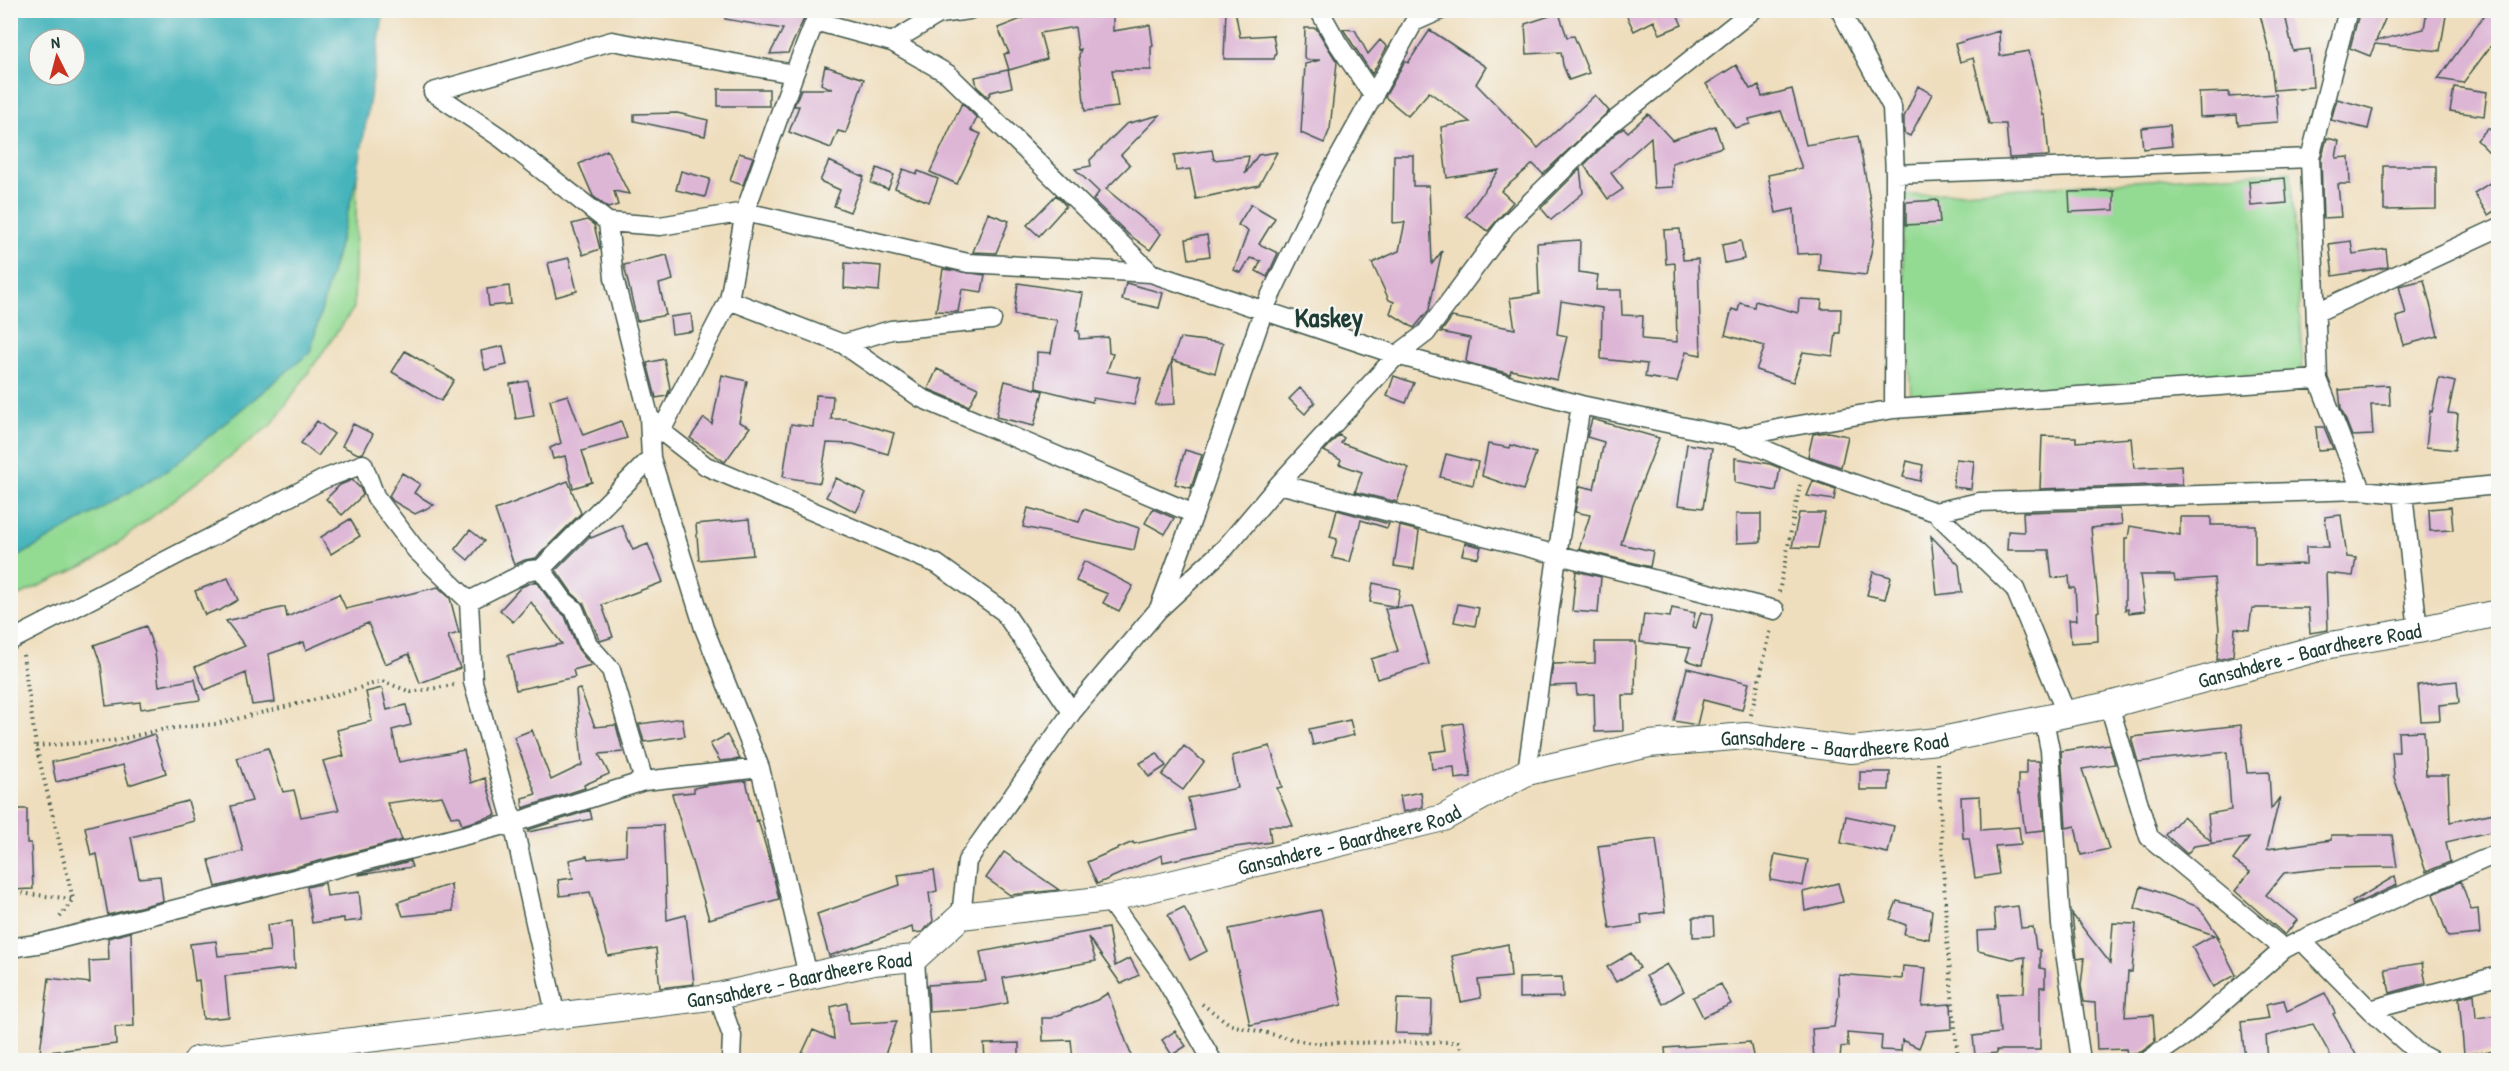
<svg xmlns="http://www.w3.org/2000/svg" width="2509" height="1071" viewBox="0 0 2509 1071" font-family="'Patrick Hand',sans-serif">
<rect width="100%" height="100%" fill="#f6f6f2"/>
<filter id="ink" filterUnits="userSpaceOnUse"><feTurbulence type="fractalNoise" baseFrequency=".0167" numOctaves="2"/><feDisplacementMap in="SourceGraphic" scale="12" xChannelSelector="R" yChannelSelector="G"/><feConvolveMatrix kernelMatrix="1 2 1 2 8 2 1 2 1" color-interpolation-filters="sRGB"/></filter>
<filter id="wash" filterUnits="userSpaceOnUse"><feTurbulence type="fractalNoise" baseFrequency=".008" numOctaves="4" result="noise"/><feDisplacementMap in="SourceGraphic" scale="24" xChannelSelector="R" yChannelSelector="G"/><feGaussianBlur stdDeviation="1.35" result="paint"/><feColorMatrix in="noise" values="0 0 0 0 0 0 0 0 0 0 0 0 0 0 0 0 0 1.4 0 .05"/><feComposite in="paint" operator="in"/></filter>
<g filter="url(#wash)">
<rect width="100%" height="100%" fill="#efdebd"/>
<path fill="#93da93" stroke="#598c64" stroke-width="1.5" d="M2291 171 2303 373 1911 397 1899 196Z
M357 177 354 308 272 424 96 560 11 599 10 561 171 468 310 352Z"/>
<path fill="#44b4bb" stroke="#327878" stroke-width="1.5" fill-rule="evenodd" d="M11 10 384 11 357 177 310 352 171 468 11 561ZM39 39H75V75H39Z"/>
<g id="blocks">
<path fill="#ddb5d5" d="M726 10H808L788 53 770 54 783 29 725 19Z
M1052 10 1113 11V31L1150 25 1153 46 1151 47V70H1112L1118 107 1085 111 1079 55 1081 49 1078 50 1075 27 1040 33 1047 59 1009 70 1004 54 1009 53 998 28 1034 14Z
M1226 10H1235L1240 37 1273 35 1276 52 1274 59H1224Z
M1624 10H1675L1682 25 1660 34 1654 21 1634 31Z
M2259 10H2284L2293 51 2310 49 2313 87 2274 90 2270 55Z
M2360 10H2378L2387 14 2376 41 2424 29 2427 10H2447L2440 51 2375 44 2370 56 2350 48Z
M2488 10H2499V35L2463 83 2438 79Z
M1559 13 1567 37 1574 36 1589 73 1569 80 1563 65 1561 52 1527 54 1525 24Z
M1305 28H1316L1337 62 1330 129 1324 143 1301 133 1305 64 1320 60H1306L1304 57Z
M1343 29 1355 30 1368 54 1380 40 1387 47 1372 74Z
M1430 30 1486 67 1476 84 1538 148 1595 95 1609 111 1543 174 1533 164 1501 191 1513 202 1488 231 1466 216 1499 170 1447 178 1441 127 1470 122 1429 92 1408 116 1385 97 1405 61 1408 63Z
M1999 31 2000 56 2029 51 2043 115H2045L2049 156 2009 158 2006 124H1989L1973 58 1960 62 1955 44Z
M1736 65 1750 89 1759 86 1762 97 1792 89 1806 145 1858 136 1874 222 1873 243 1866 275 1819 270 1820 253 1797 254 1794 209 1776 213 1768 175 1802 168 1781 111 1749 119 1750 124 1735 128 1706 84Z
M825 66 864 79 846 133 838 131 831 148 789 132 799 106H794L801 89H832L821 84Z
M1008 70 1012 87 991 92 988 97 977 87 975 77Z
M1918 86 1932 94 1910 136 1904 133V117Z
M2454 87 2487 92 2484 116 2450 111Z
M718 89H769V106H718Z
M2229 92V97L2276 94 2278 122 2238 125 2237 115 2200 117 2199 93Z
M2337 99 2373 109 2368 129 2331 120Z
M962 103 977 118 971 130 981 134 957 184 930 172Z
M677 113 708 120 705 136 634 121V114Z
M1648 114 1672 140 1715 126 1722 147 1672 163 1673 187 1654 188 1651 137 1611 173 1623 189 1608 199 1584 165 1616 133 1624 128 1628 132Z
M1160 115 1121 155 1130 165 1106 189 1161 234 1150 250 1128 234 1093 200 1099 192 1075 169 1091 166 1090 160 1126 124Z
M2170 125 2172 146 2143 149 2141 128Z
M2488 128 2499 137V142L2489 152 2477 140Z
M2327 138 2339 141 2336 158 2349 157 2350 184H2338L2341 217 2323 218 2321 159Z
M607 150 629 194 614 191 618 205 608 208 593 196 579 164Z
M1212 150 1214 160 1249 156 1245 174 1258 155 1277 152 1259 185 1196 199 1190 169 1176 171 1174 155Z
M739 153 753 157 743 185 730 181Z
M1394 155H1413V186H1429L1432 264 1442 251 1429 310 1414 328 1390 313 1394 302 1389 300 1372 263 1399 251 1405 222 1393 223Z
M829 161 864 177 850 212 834 206 840 190 820 181Z
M2384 166H2436V209L2384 210Z
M877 168 894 175 888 189 871 183Z
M903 169 917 174 918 171 938 179 929 202 895 188Z
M1580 169 1583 193 1551 220 1541 208Z
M681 171 710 179 705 197 676 190Z
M2499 177V208L2488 215 2474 193Z
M2285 178 2287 203 2251 206 2249 181Z
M2114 191V210L2070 212 2069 192Z
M1056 195 1066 206 1039 236 1027 225Z
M1938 200 1940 223 1906 225V202Z
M1251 204 1275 218 1259 244 1278 253 1267 277 1256 271 1261 261 1250 258 1241 273 1234 270 1248 231 1238 225Z
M988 213 1009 221 996 253 973 252Z
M587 220 594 225 600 249 583 255 572 224Z
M1680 229 1683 260 1698 259 1701 355 1686 352 1677 382 1645 377 1647 364 1601 359 1602 308 1561 301 1557 334 1567 336 1557 380 1511 370 1510 374 1469 363 1466 361 1470 338 1441 332 1452 317 1515 329 1510 298 1539 294 1537 243 1580 240 1579 272 1598 275 1596 290H1621L1622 315 1643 316 1642 339 1677 342 1675 263 1666 264 1664 230Z
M1207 235 1210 256 1189 259 1186 239Z
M1741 241 1744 259 1725 263 1722 245Z
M2351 241 2353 254 2386 249 2388 267 2333 276 2329 244Z
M667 255 673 280 659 284 666 315 637 321 624 265Z
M569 258 577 291 556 297 548 263Z
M845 263 881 266 879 291 844 288Z
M943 269 985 275 982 292 962 289 958 312 936 311Z
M2424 280 2438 336 2404 345 2396 317 2406 314 2399 286Z
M1018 283 1083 293 1076 331H1079V339L1108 337 1109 353 1113 354 1107 372 1141 378 1134 405 1093 398 1092 402 1036 388 1037 352 1051 353 1057 320 1014 315Z
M1126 283 1163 293 1159 308 1122 300Z
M509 286 511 304 489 306 487 289Z
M1799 299 1822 300 1821 309H1841L1840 333H1836L1833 356 1803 352 1793 382 1756 370 1765 346 1725 335 1732 309 1738 311 1740 303 1754 307 1755 301 1798 313Z
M691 314 693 331 672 334 670 317Z
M1180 338 1223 343 1215 373 1172 360Z
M503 346 507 365 485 370 481 351Z
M405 351 454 380 441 401 392 372Z
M664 359 670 388 667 396 656 398 647 363Z
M1172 361 1175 404 1155 405Z
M937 369 978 388 969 406 928 389Z
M722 375 747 381 739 422 750 427 725 462 690 438 704 418 712 424Z
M1394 376 1414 383 1406 403 1387 396Z
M2439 378 2455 382 2448 413 2458 414 2455 450 2426 447 2430 411 2432 412Z
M528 381 534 416 516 419 510 384Z
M1005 381 1043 391 1034 426 996 417Z
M2389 385 2390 405H2371L2373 435 2352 436 2341 408 2339 390 2365 388V386Z
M1300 388 1315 402 1305 414 1289 399Z
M568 395 583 435 621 421 627 438 582 451 592 482 573 488 565 456 553 459 550 448 561 443 550 400Z
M816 395 833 396 831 419H846L894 433 888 454 853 444 827 443 820 483 783 477 791 424 813 427Z
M1592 419 1659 438 1633 505 1621 544 1653 551 1650 567 1579 549 1590 515 1575 512 1580 486 1594 489 1604 442 1587 437Z
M317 421 334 434 318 456 301 443Z
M353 424 373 434 363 453 358 454 342 446Z
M2316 427H2324L2333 449 2318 450Z
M1828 432 1848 436 1841 467 1808 456 1813 434Z
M1339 435 1344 438 1341 443 1409 468 1397 502 1355 492 1362 472 1339 464 1341 460 1324 451Z
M2042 436 2076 437V442L2131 438 2134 468 2181 465 2182 484 2040 489Z
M1488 444 1510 448 1511 445 1536 453 1523 490 1482 476Z
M1687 444 1712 448 1703 508 1678 505Z
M1185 450 1202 455 1191 488 1175 484Z
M1446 454 1478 462 1473 485 1440 477Z
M1735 458 1770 464 1780 468 1776 491 1735 483Z
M1956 459 1974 461 1971 489 1953 487Z
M1907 461 1923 465 1920 481 1903 477Z
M402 473 420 484 414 493 434 505 415 514 393 501 389 496Z
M836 478 866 493 856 512 826 497Z
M352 480 360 488 363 495 342 515 326 499 340 485Z
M568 481 581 513 536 558 525 560 514 565 495 510Z
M1813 481 1836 489 1834 500 1807 496Z
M2451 507 2453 530 2430 531 2429 509Z
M1028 508 1079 522 1084 509 1139 528 1134 550 1023 527Z
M1153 509 1174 518 1165 534 1145 523Z
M2120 509 2122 524 2091 528 2099 611 2097 612 2098 641 2071 643 2069 620H2077L2075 588H2070L2069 576 2052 578 2049 550H2007L2008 531 2024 532 2023 512Z
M1337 510 1389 524 1387 528 1361 520 1350 562 1332 558 1337 539 1330 537Z
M1799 513H1825L1818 548 1792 547Z
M1736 514H1761V542L1737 543Z
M2341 515 2347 557 2356 558 2353 576 2326 573 2328 630 2310 633 2308 608H2252L2249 630 2235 628 2233 656 2217 660 2219 629 2214 578 2175 581 2174 575H2140L2145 611 2129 613 2128 609 2125 610V538H2128L2130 526 2180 535V517H2211V525H2255V565L2306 564V547H2329L2325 517Z
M350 519 360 536 331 554 321 537Z
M749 519 753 555 699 560 696 524Z
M622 525 633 550 648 544 663 582 602 605 613 637 600 641 584 604 572 593 556 570 590 536 591 538Z
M1400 526 1419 531 1414 569 1394 566Z
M470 530 484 541 468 560 455 549Z
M1931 536 1959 565 1962 592 1937 595Z
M1465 543 1481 547 1478 558 1462 555Z
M1084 561 1133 586 1119 611 1103 603 1108 594 1076 581Z
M1576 571 1601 577 1598 613 1572 611Z
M1873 572 1891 577 1885 599 1867 595Z
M228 578 238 600 219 611 217 610 205 615 195 591Z
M536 581 555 608 565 616 578 649 591 665 573 670 575 677 516 690 508 655 562 644 531 602 513 622 500 610 521 587Z
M1373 583 1400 589 1397 607 1370 602Z
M438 587 450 598 459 633 448 636 460 668 420 683 409 654 385 664 368 623 306 650 304 642 269 654 275 702 252 705 246 673 205 690 195 667 245 646 226 621 285 607 287 617 339 594 346 609Z
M1458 604 1479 608 1475 626 1454 622Z
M1412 606 1429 664 1377 679 1371 659 1398 651 1385 609Z
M1672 608 1695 613 1692 627 1696 628 1701 612 1713 615 1702 665 1686 660 1690 648 1640 642 1644 614 1670 617Z
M146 626 155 653 159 686 195 679 200 700 141 709 140 702 106 706 101 665 94 645Z
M1595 642H1636L1635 695H1622L1623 731 1595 732 1594 694 1577 695 1576 685 1550 686 1553 664 1595 663Z
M1687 668 1749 683 1742 710 1703 700 1697 725 1674 721Z
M2457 681 2459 703 2439 705 2440 720 2421 721 2418 685Z
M382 688 387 710 406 705 411 725 392 730 399 762 464 750 471 783 485 778 496 815 462 825 459 816 451 817 442 796 387 803 402 840 216 887 209 860 243 851 231 806 252 801 237 758 268 748 283 792 294 790 301 817 339 810 323 761 344 756 337 730 372 721 366 692Z
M580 689 595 727 616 725 623 752 599 754 609 774 584 785 585 788 523 808 522 798 536 794 514 737 532 730 551 780 582 765 576 690Z
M682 718 685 736 644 742 639 724Z
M1350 720 1354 735 1313 745 1309 729Z
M1463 723 1471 777 1455 779 1454 767 1432 769 1430 752 1447 750 1443 726Z
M2241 725 2247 773 2269 772 2271 809 2280 797 2267 849 2331 840V835H2392L2397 867 2328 868 2284 873 2266 895 2297 920 2285 935 2235 891 2250 872 2233 860 2249 838 2194 846 2187 854 2166 835 2183 816 2211 841 2208 814 2231 810 2227 752 2138 762 2132 741V737Z
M2424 731 2426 775H2448L2450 822 2499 812V830L2446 842 2450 862 2426 872 2394 777 2392 752H2399L2398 732Z
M154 734 166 773 129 785 123 765 56 782 52 762 109 749Z
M727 735 740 759 720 761 710 744Z
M2109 744 2115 764 2082 769 2109 849 2081 855 2075 826 2066 828 2061 751Z
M1184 746 1204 762 1183 790 1162 775Z
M1270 746 1282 787 1277 788 1293 826H1269L1271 842 1228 848 1163 862 1162 855 1097 884 1087 862 1133 842 1134 844 1195 830 1188 798 1238 788 1232 756Z
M1157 753 1166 766 1149 777 1140 763Z
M2026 761H2039L2044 830 2025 832 2020 794H2018V774H2026Z
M1860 772H1890L1889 790H1860Z
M746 781 756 821 758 820 769 858 779 899 709 919 672 794 694 792V788L703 786Z
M1421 792 1423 807 1403 812 1400 796Z
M1980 796 1981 830 2019 827 2021 844 1995 846 1999 874 1975 878 1969 838H1963L1961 797Z
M188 801 194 821 131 837 139 878 160 876 163 901 108 915 97 854 91 856 85 827Z
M10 809H27V843H31L33 889 10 890Z
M590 810 592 819 528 832V830Z
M1846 816 1894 826 1888 853 1841 843Z
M663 825 667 920 686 915 694 984 660 988 656 948 608 956 590 892 560 896 558 880 573 878 569 860 587 856 588 859 626 855 627 826Z
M1656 839 1665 912 1641 915 1642 924 1610 929 1598 846Z
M1004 852 1059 890 1010 895 986 878Z
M1775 854 1808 860 1803 886 1770 880Z
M410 861 412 867 359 875V874Z
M934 870 937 891 929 893 933 921 922 932 913 933 912 927 829 956 817 914 900 885 898 875Z
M2395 876 2397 885 2353 905 2352 902Z
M2461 881 2471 910 2478 909 2480 934 2448 937 2433 894Z
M325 883 327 896 359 892 362 920 344 922V918L312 923 307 887Z
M1838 883 1843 902 1805 911 1803 892Z
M451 884 453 911 403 916 398 902Z
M2141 886 2199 907 2219 937 2216 936 2236 975 2213 987 2192 947 2214 935 2135 908Z
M1897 901 1932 910 1929 939 1904 934 1906 925 1890 919Z
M2018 906 2021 928 2033 927 2036 949 2040 950V968L2045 969V987H2040V1050H1997V1053L1975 1055 1973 1036 2000 1033 1997 994 2024 993 2025 957 2012 959 1978 951 1977 931 1996 930 1994 909Z
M1184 907 1207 951 1190 960 1168 915Z
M1321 910 1342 1005 1250 1025 1229 929Z
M2072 914 2110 963 2113 923 2136 924 2132 972H2128L2125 1017 2153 1015 2155 1042 2141 1052 2127 1054 2126 1049 2097 1050 2095 1003 2084 1002 2081 986 2084 958 2077 959Z
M1693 917H1713L1714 936 1693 937Z
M292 921 295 968 225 976 229 1017 203 1019 199 980 195 981 190 944 216 941 218 956 270 951 267 925Z
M1108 928 1115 966 1130 958 1139 975 1121 984 1088 937 1096 961 1003 978 1008 1003 977 1009 929 1012 928 985 986 981 980 952Z
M131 932 134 1026 115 1027 116 1044 40 1053 49 978 90 983 89 961 109 960 108 938Z
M1508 944 1511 977 1478 980 1481 998 1461 1002 1452 956Z
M1631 953 1640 968 1616 982 1607 967Z
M2422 963 2426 983 2390 993 2385 969Z
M1667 964 1684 991 1663 1004 1646 976Z
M1903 966 1926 968 1922 1006 1951 1004 1952 1029 1926 1031 1919 1048 1902 1040 1901 1051 1881 1050 1882 1036 1847 1033 1848 1046 1841 1047 1840 1060H1814L1812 1029 1834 1027 1839 994 1838 974 1902 979Z
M1562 977 1563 997 1519 998V978Z
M1721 984 1731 1004 1703 1017 1693 997Z
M1108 993 1133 1060H1073L1071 1040 1043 1041 1042 1018H1051L1097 1000Z
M2325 993 2335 1013 2333 1014 2359 1060H2333L2313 1024 2266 1036 2268 1060H2245L2241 1022 2269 1018 2266 1004 2284 1000 2287 1011Z
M2474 994 2476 1018 2499 1015V1051L2464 1054 2459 998Z
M1397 999 1432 1000 1431 1034 1395 1033Z
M847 1003 849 1024 897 1021 883 1060H799L813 1030 834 1039 831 1007Z
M1175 1031 1186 1046 1172 1055 1162 1040Z
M1750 1042 1754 1060H1666L1665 1048Z
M1019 1043V1060H985L984 1044Z"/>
</g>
</g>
<g filter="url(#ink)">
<use href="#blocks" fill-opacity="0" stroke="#3e5549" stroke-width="1.5"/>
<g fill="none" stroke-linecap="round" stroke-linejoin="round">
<defs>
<path id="street" d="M1319 10 1337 42 1374 97
M1840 10 1892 107 1895 174
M815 21 892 42 948 74 1151 273
M1414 22 1441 10
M892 42 939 14 969 10
M433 92 501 138 608 222 660 226 745 212 968 263 1151 273 1397 355 1581 405 1738 438 1803 466 1935 512 2015 589 2066 713
M433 92 612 41 794 74
M2310 158 2318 379 2361 490
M608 222 614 278 649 416
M729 300 843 344 891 330 992 320
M2317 312 2498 228
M843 344 921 398 1194 514
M1894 409 1895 174 2310 158 2348 10
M661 431 706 466 937 564 1004 612 1072 712
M1738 438 1782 428 1894 409 2318 379
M1279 484 1775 610
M2403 494 2418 630
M1935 512 1979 502 2361 490 2403 494 2498 485
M469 601 530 570 541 569
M1160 606 1194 514 1264 309 1322 188 1414 22 1423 10
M10 641 324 479 363 464 375 496 416 550 469 601 473 682 513 823 556 1017
M2109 705 2149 837 2284 949 2301 940 2370 1010 2418 1053 2431 1060
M2044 720 2050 750 2061 925 2081 1060
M1527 772 1557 556 1581 405
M644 781 611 670 588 644 574 609 564 601 541 569 651 458
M1108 899 1164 977 1212 1060
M961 916 967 861 1072 712 1158 610 1225 548 1279 484 1397 355 1426 333 1506 226 1609 125 1753 10
M2301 940 2498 853
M10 948 43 943 513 823 644 781 760 768
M915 958 921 1060
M808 976 760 768 704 628 651 458 649 416 661 431 729 300 745 212 794 74 815 21 824 10
M718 996 732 1036 731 1060
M2370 1010 2498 976
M2149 1060 2187 1034 2284 949"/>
<g id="secondary">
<path id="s1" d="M197 1060 718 996 873 962 915 958 961 916 1108 899 1443 818 1527 772 1649 744 1746 736 1851 750 1937 741 2109 705 2330 645 2418 630 2498 613"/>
</g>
</defs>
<use href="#street" stroke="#3e5549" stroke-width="21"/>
<use href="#secondary" stroke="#3e5549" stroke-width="28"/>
<path stroke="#3e5549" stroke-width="4" stroke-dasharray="1.5 4.5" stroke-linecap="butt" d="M1779 592 1800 485
M23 655 36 746 73 899 58 920
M1751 715 1771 629
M36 746 113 741 164 729 216 724 349 691 382 681 411 692 454 685
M1938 763 1947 941 1958 1060
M10 892 73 899
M1202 1004 1231 1025 1311 1043 1458 1042 1467 1060"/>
<use href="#street" stroke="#fff" stroke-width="18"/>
<use href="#secondary" stroke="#fff" stroke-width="26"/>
</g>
</g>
<g text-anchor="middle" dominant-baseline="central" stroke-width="4.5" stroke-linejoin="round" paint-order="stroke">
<g font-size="21" fill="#1f3d34" stroke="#f6f6f2">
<text stroke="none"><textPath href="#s1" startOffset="2174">Gansahdere - Baardheere Road</textPath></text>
<text stroke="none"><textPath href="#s1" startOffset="1688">Gansahdere - Baardheere Road</textPath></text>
<text stroke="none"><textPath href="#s1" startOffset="1184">Gansahdere - Baardheere Road</textPath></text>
<text stroke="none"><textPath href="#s1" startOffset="608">Gansahdere - Baardheere Road</textPath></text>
</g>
<g font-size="27" font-weight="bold" fill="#1f3d34" stroke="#f6f6f2">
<text x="1329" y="317">Kaskey</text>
</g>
</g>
<rect width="2509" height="1071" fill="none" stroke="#f6f6f2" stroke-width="36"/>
<g transform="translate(57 57) rotate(354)"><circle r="28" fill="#f6f6f2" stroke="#a0aca6" stroke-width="1.5"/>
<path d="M0-4.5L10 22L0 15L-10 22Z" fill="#c8321e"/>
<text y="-9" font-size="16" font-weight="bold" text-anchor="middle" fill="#1f3d34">N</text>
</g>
</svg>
